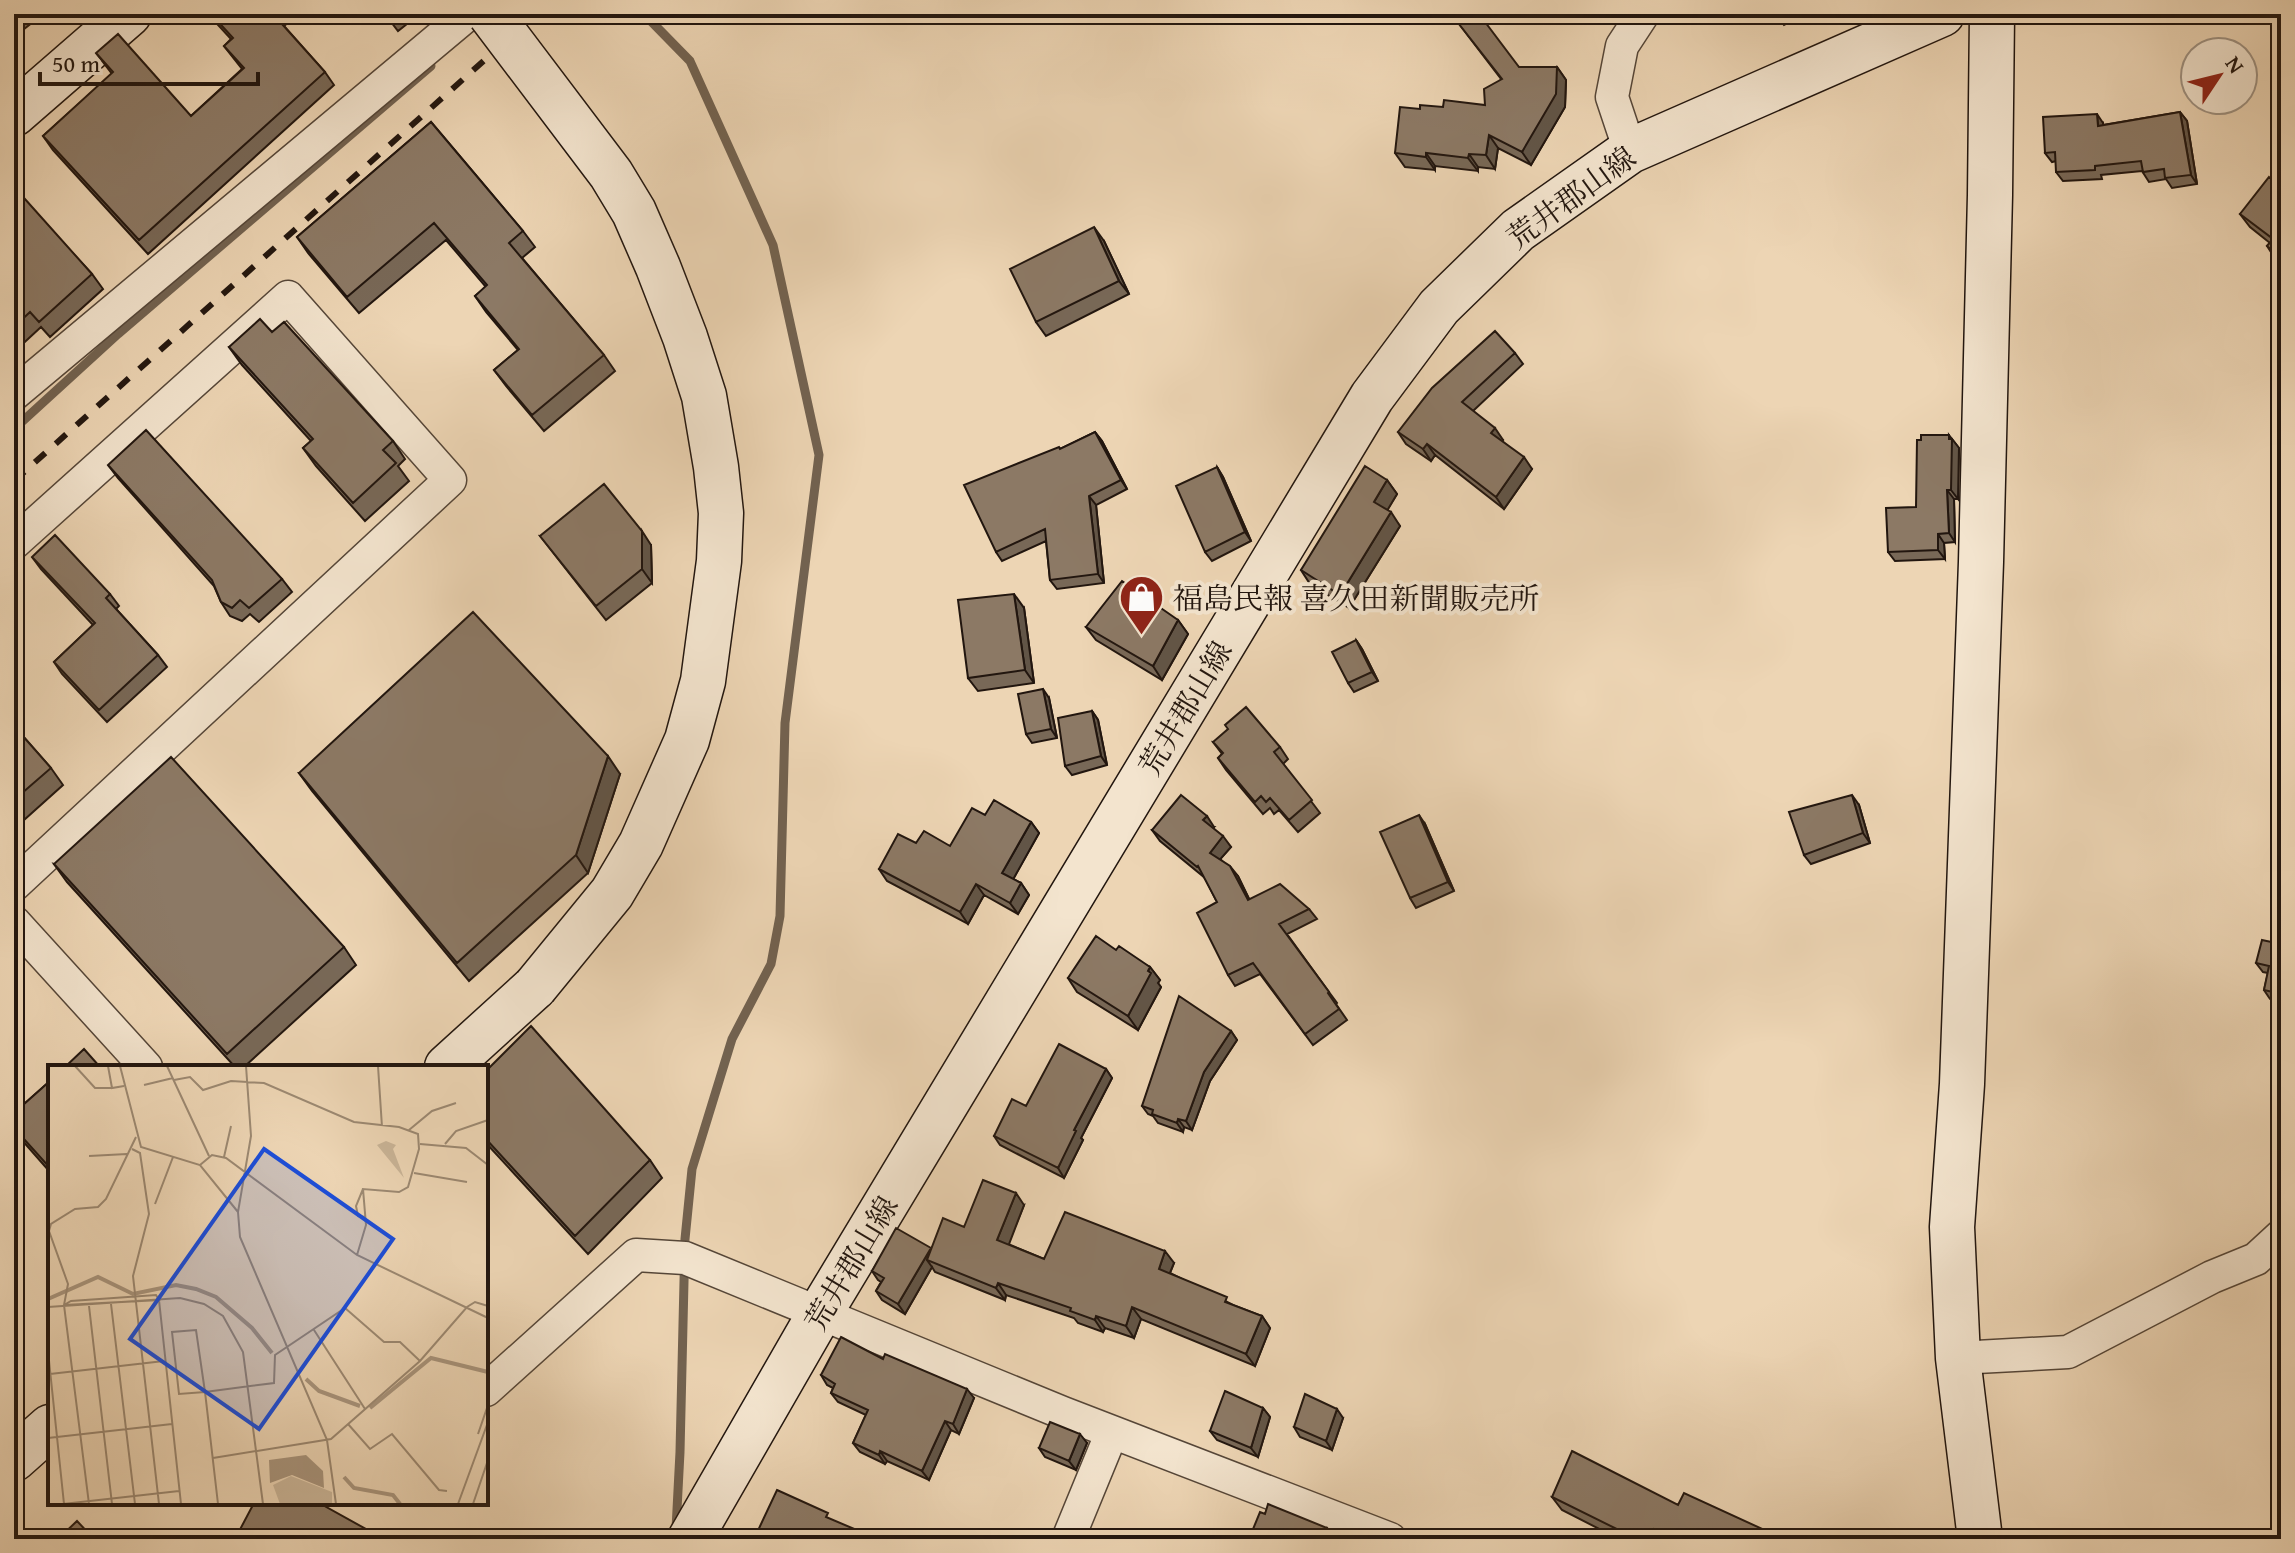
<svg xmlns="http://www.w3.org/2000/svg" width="2295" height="1553" viewBox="0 0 2295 1553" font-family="'Gentium Book Plus','Noto Serif JP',serif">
<rect width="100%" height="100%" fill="#edd5b4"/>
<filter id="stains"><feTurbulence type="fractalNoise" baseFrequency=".0025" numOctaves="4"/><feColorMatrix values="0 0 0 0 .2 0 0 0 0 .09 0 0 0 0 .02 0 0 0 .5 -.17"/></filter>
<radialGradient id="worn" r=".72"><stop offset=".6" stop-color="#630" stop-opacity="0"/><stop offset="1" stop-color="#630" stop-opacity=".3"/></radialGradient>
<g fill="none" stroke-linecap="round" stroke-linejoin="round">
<path stroke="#726250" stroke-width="9" d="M644 14 690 61 773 245 819 455 785 723 780 916 771 964 732 1039 692 1169 685 1239 680 1452 676 1529
M14 429 118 334 431 66"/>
<defs>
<path id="street" d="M1630 151 1612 97 1622 46 1643 14
M14 394 468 14
M14 543 288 297 450 480 14 885
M14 922 146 1067
M1958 1358 2068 1352 2212 1277 2256 1259 2281 1236
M486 1390 636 1255 685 1258 1063 1413 1390 1539
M1068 1539 1112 1432"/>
<path id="secondary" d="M14 114 129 14
M447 1067 535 987
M14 1459 50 1427
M690 1539 820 1313 1372 397 1439 307 1518 230 1630 151 1942 14
M1980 1539 1958 1358 1952 1227 1962 1084 1981 562 1990 195 1992 14"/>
</defs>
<use href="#street" stroke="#554638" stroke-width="35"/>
<use href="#secondary" stroke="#22160f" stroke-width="47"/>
<use href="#street" stroke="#f3e4ce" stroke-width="32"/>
<use href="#secondary" stroke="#f3e4ce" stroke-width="44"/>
<path stroke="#22160f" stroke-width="6" stroke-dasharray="14 14" stroke-linecap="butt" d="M14 481 536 14"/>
<defs>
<path id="secondary-bridge" d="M490 14 611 174 634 212 658 267 685 337 704 396 716 467 721 513 719 561 703 681 687 740 641 844 612 893 535 987"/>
</defs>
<use href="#secondary-bridge" stroke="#22160f" stroke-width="47" stroke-linecap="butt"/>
<use href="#secondary-bridge" stroke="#f3e4ce" stroke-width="44"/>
</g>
<path fill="#786857" stroke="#22160f" stroke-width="2" d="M14 14H28L33 22 14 37Z
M208 14H299L284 26 325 72 334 85 148 254 53 150 43 136 112 74 96 53 191 116 242 69 224 46 231 39Z
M385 14H416L417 16 398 31Z
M1774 14H1804L1784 25 1780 20 1778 21Z
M1459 24 1519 67H1557L1566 80 1565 107 1531 165 1498 148 1495 169 1478 167V171L1435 166V170L1405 167 1395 153 1420 109 1485 105 1501 79Z
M2180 112 2187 121 2197 184 2172 188 2166 179 2149 182 2142 171 2101 175 2102 179 2063 181 2056 172V161L2052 162 2045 153 2103 123V125Z
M431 122 523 231 535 247 522 258 604 355 615 371 544 431 506 386 494 370 518 350 486 312 475 296 486 287 446 240 359 313 308 253 297 237Z
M2281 186V264L2276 260 2267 246 2270 243 2250 227 2240 214Z
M14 190 92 274 103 289 50 337 41 327 14 352Z
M1104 241 1129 294 1046 336 1036 322Z
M272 332 393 441 405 459 398 466 409 481 365 521 316 466 303 448 311 441 242 365 229 347Z
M1515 353 1523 364 1473 411 1503 440 1502 441 1532 469 1504 509 1435 455 1431 461 1406 444 1398 432Z
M1095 432 1102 441 1127 489 1096 505 1104 583 1057 589 1050 580 1046 541 1002 561 996 552 1060 449Z
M1952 439 1959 448 1958 499H1954L1955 542 1944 543 1945 559 1895 561 1888 552 1916 507Z
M108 465 282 579 292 592 259 622 250 614 242 621 230 616 221 602 214 586 118 478Z
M1217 467 1223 477 1251 541 1212 561 1205 552Z
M1387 480 1397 494 1387 510 1400 526 1349 608 1310 584 1301 570Z
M540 536 651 545 652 583 606 620Z
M32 557 110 594 119 606 116 609 158 655 167 667 107 722 62 674 54 662 93 625 41 569Z
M1024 608 1034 683 978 691 968 678Z
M1178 620 1188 634 1162 680 1096 640 1086 627Z
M1356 640 1362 649 1378 681 1354 692 1348 683Z
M1049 698 1057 738 1032 743 1026 734Z
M1092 711 1098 720 1107 765 1072 775 1065 766Z
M14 726 51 768 63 785 14 829Z
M1213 742 1280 747 1288 759 1283 764 1320 813 1298 832 1279 810 1274 814 1270 808 1263 814 1226 770 1218 758 1222 754Z
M299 773 620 774 588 873 469 981 312 791Z
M1859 805 1870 843 1811 864 1804 855Z
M985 815 1031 822 1039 833 1013 879 1021 883 1029 895 1018 914 984 895 968 924 887 881 879 869 916 843 950 846Z
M1425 824 1454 891 1416 908 1410 898Z
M1214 827 1213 828 1231 847 1220 859 1238 876 1249 899 1309 909 1317 919 1287 934 1329 992 1337 1003 1336 1004 1347 1020 1313 1045 1260 974 1235 986 1228 975 1217 902 1205 878 1160 841 1152 830Z
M54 864 344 947 356 965 244 1067H235L67 882Z
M2281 944V1002L2270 999 2264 990 2268 973 2263 972 2256 963Z
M1116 950 1150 967 1160 980 1158 983 1161 987 1138 1030 1077 992 1068 978Z
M1231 1031 1237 1040 1210 1081 1192 1130 1184 1127 1183 1132 1158 1123 1153 1116 1148 1114 1142 1106Z
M1106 1069 1112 1078 1081 1138 1083 1140 1064 1178 1000 1145 994 1136 1026 1106Z
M486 1071 650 1160 662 1178 588 1254 486 1143Z
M50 1081V1172L14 1131V1113Z
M1024 1205 1008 1244 1044 1259 1174 1263 1170 1273 1233 1305 1262 1316 1270 1328 1255 1366 1141 1319 1134 1338 1105 1328 1103 1332 1078 1323 1074 1318 1006 1295 1005 1300 935 1272 932 1267 905 1314 882 1300 876 1291 881 1282 878 1280 872 1271 931 1248 964 1227Z
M883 1359 974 1398 959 1434 951 1430 929 1480 887 1461 885 1464 860 1452 853 1443 866 1415 838 1402 831 1393 833 1388 827 1385 821 1375Z
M1263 1408 1270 1417 1258 1457 1217 1440 1210 1431Z
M1343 1418 1332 1450 1300 1437 1294 1427Z
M1087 1443 1076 1470 1045 1457 1039 1448Z
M1552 1497 1678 1505 1784 1539H1619L1562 1510Z"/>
<path fill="#625547" stroke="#22160f" stroke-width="2" d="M1557 67 1566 80 1565 107 1531 165 1522 152Z
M2180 112 2187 121 2197 184 2191 175Z
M2097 114 2103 123 2104 135 2098 126Z
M1489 135 1498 148 1495 169 1486 155Z
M1426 153 1435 166V170L1426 157Z
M1469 154 1478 167V171L1468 158Z
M1094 227 1104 241 1129 294 1119 281Z
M1495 428 1503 440 1499 445 1491 433Z
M1095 432 1102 441 1127 489 1121 480Z
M1949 435 1959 448 1958 499 1951 490Z
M1427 444 1435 455 1431 461 1423 449Z
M1524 457 1532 469 1504 509 1496 497Z
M1217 467 1223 477 1251 541 1245 532Z
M1387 480 1397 494 1384 516 1374 502Z
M1947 490 1954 499 1955 542 1949 533Z
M1089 496 1096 505 1104 583 1098 574Z
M1391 512 1400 526 1349 608 1340 595Z
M642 531 651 545 652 583 642 569Z
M1938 534 1944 543 1945 559 1938 550Z
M1014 594 1024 608 1034 683 1025 670Z
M1178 620 1188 634 1162 680 1153 666Z
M1356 640 1362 649 1378 681 1372 672Z
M1043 689 1049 698 1057 738 1051 729Z
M1092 711 1098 720 1107 765 1101 756Z
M608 756 620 774 588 873 576 855Z
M1852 795 1859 805 1870 843 1863 833Z
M1419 815 1425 824 1454 891 1448 882Z
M1207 816 1214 827 1211 831 1203 820Z
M1031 822 1039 833 1010 885 1002 873Z
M1223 836 1231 847 1217 863 1210 853Z
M1230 866 1238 876 1255 911 1248 900Z
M1021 883 1029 895 1018 914 1010 903Z
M976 884 984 895 968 924 960 912Z
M1150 967 1160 980 1158 983 1161 987 1138 1030 1128 1016Z
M1231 1031 1237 1040 1210 1081 1192 1130 1186 1121 1204 1072Z
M1106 1069 1112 1078 1081 1138 1083 1140 1064 1178 1058 1168 1074 1130Z
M1178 1119 1184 1127 1183 1132 1177 1123Z
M1016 1193 1024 1205 1006 1252 997 1240Z
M931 1248 927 1260 932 1267 905 1314 898 1304Z
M1165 1251 1174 1263 1167 1280 1159 1269Z
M998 1283 1006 1295 1005 1300 996 1288Z
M1132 1307 1141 1319 1134 1338 1126 1326Z
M1096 1316 1105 1328 1103 1332 1095 1320Z
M1262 1316 1270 1328 1255 1366 1246 1354Z
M967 1389 974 1398 959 1434 953 1424Z
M1263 1408 1270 1417 1258 1457 1251 1448Z
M1337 1409 1343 1418 1332 1450 1326 1441Z
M945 1421 951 1430 929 1480 922 1471Z
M1080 1434 1087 1443 1076 1470 1069 1461Z
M880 1451 887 1461 885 1464 879 1455Z
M1327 1528 1334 1539H1324L1323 1537Z
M1654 1529 1661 1539H1650Z"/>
<path fill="#8c7965" stroke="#22160f" stroke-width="2" d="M211 14H273L325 72 139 240 43 136 113 72 96 53 118 34 191 116 244 68 224 46 233 38Z
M1472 14H1479L1519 67H1557L1556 94 1522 152 1489 135 1486 155 1469 154 1468 158 1426 153V157L1395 153 1400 107 1420 109V105L1443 107 1444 100 1485 105 1484 89 1502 79 1459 24Z
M2180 112 2191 175 2165 178 2164 169 2143 172 2141 161 2095 166V170L2056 172 2055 152 2045 153 2043 117 2097 114 2098 126Z
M431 122 523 231 509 243 604 355 532 415 494 370 519 349 475 296 487 285 434 223 347 297 297 237Z
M2269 177 2281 186V258L2267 246 2273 239 2240 214Z
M16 189 92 274 39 322 30 312 14 327V190Z
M1094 227 1119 281 1036 322 1010 269Z
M260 319 272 332 284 322 393 441 383 450 396 463 353 503 303 448 313 439 229 347Z
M1495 331 1515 353 1462 402 1495 428 1491 433 1524 457 1496 497 1427 444 1423 449 1398 432 1432 388Z
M146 430 282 579 249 608 240 600 232 608 221 602 212 580 108 465Z
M1095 432 1121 480 1089 496 1098 574 1050 580 1045 529 996 552 964 485 1059 447 1060 449Z
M1921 435H1949V439H1952L1951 490H1947L1949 533 1938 534V550L1888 552 1886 508 1916 507 1917 440H1921Z
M1365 466 1387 480 1374 502 1391 512 1340 595 1301 570Z
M1217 467 1245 532 1205 552 1176 486Z
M604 484 642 531V569L596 606 540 536Z
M55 535 110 594 106 598 158 655 99 710 54 662 95 623 32 557Z
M1122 581 1178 620 1153 666 1086 627Z
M1014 594 1025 670 968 678 958 600Z
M473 612 608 756 576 855 457 963 299 773Z
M1356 640 1372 672 1348 683 1332 652Z
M1043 689 1051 729 1026 734 1018 694Z
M1246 707 1280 747 1274 752 1312 800 1289 820 1270 798 1266 802 1261 796 1255 802 1218 758 1223 753 1213 742 1228 729 1225 725Z
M1092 711 1101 756 1065 766 1058 718Z
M14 726 51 768 14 800Z
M171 757 344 947 227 1054 54 864Z
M1181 795 1207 816 1203 820 1223 836 1210 853 1230 866 1248 900 1280 884 1309 909 1279 924 1329 992 1328 993 1339 1009 1305 1034 1253 963 1228 975 1197 913 1217 902 1198 866 1197 867 1152 830Z
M1852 795 1863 833 1804 855 1789 812Z
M994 800 1031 822 1002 873 1021 883 1010 903 976 884 960 912 879 869 898 834 916 843 924 831 950 846 972 808 985 815Z
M1419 815 1448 882 1410 898 1380 832Z
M1096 936 1116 950 1119 946 1150 967 1148 971 1151 973 1128 1016 1068 978Z
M2262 940 2281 944V994L2264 990 2269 966 2256 963Z
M1179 996 1231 1031 1204 1072 1186 1121 1178 1119 1177 1123 1152 1114 1153 1110 1142 1106Z
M531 1026 650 1160 575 1236 486 1139V1071Z
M1059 1044 1106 1069 1074 1130 1076 1131 1058 1168 994 1136 1012 1099 1026 1106Z
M84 1049 100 1067H65Z
M50 1081V1168L14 1128V1113Z
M983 1180 1016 1193 997 1240 1044 1259 1065 1212 1165 1251 1159 1269 1227 1297 1225 1302 1262 1316 1246 1354 1132 1307 1126 1326 1096 1316 1095 1320 1070 1311 1071 1308 998 1283 996 1288 927 1260 943 1218 964 1227Z
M896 1228 931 1248 898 1304 876 1291 884 1278 872 1271Z
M841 1337 883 1359 885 1354 967 1389 953 1424 945 1421 922 1471 880 1451 879 1455 853 1443 868 1410 831 1393 835 1384 821 1375Z
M1225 1391 1263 1408 1251 1448 1210 1431Z
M1305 1394 1337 1409 1326 1441 1294 1427Z
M1050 1422 1080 1434 1069 1461 1039 1448Z
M1572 1451 1678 1505 1684 1493 1784 1539H1676L1654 1529 1650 1539H1637L1552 1497Z
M777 1490 828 1513 826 1517 878 1539H754Z
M254 1503H319L384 1539H235Z
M1268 1504 1327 1528 1323 1537 1328 1539H1249L1260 1512 1265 1514Z
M77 1521 94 1539H58Z
M1233 1532 1246 1539H1230Z"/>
<defs>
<symbol id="shop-pin" viewBox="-11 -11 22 30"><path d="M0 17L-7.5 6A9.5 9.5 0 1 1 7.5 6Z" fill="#8f2418" stroke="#f3e4ce"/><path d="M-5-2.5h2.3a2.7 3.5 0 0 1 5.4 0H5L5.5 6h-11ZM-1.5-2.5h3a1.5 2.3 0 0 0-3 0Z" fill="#fff"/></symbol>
</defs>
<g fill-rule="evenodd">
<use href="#shop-pin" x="1116" y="572" width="51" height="69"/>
</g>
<g text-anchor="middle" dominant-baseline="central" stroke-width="8" stroke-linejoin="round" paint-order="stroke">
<g font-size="30" fill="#22160f" stroke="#f3e4ce">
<text transform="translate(1571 197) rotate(-36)">荒井郡山線</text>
<text transform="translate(1185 708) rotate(-59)">荒井郡山線</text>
<text transform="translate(851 1263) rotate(-59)">荒井郡山線</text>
</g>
<g font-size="30" fill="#22160f" stroke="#f3e4ce" text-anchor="start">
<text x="1173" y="598">福島民報 喜久田新聞販売所</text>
</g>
</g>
<g transform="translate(48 1065)">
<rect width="440" height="440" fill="#edd5b4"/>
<path d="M338 76 348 80 345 84 356 113 329 80ZM243 411 284 427V439H232L225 420Z" fill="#cab598"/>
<path d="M258 390 275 406 276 423 244 410 222 418 221 395Z" fill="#a8947c"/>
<path fill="none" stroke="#a8947c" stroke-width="4" d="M0 234 50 212 85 229 128 220 148 224 168 232 204 263 224 288M258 314 271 326 312 341M322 343 383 293 440 307M296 412 306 423 345 430 352 439"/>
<path fill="none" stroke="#9c8972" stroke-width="2" d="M27 1 47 23H64M60 1 64 23 76 21M72 1 93 82 152 100 190 147M119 1 161 91M198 1 203 71 190 147 192 172 279 375 288 439M330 1 334 62M126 15 142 12 155 25 183 16 216 18 306 57 351 62 370 69 371 84 360 122 351 127 315 124 318 160 309 190M96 20 125 13M361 65 384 46 408 38M372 79 418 83 440 100M397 79 408 66 440 55M84 84 92 88 101 149 85 211 111 439M41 91 79 89M176 92 183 61M152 100 164 90 178 93 309 190 440 253M366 108 419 117M315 124 308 141 310 151 317 152M107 139 125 92M108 230 111 235 16 240 23 236ZM111 235 133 439M63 239 87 439M41 241 64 439M0 242 132 233 156 239 175 251 195 287 215 439M266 265 317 344M0 286 16 439M2 309 116 296M300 359 322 384 344 369 391 425 399 426M430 369 440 340M0 373 124 359M165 393 283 374 372 296 419 242 427 237 440 241M15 439 131 426M41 439 16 240 20 219 1 166 3 159 27 144 50 142 58 134 88 72M170 439 157 327 148 265 124 267 131 329 157 327 226 318 227 290 297 243 336 277H352L372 296M410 439 440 357M425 439 440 395"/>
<path fill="#1d4ed8" fill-opacity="0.15" stroke="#1d4ed8" stroke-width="4" d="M216 84 345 174 211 364 82 274Z"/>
<rect width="440" height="440" fill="none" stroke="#22160f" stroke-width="4"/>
</g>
<rect width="2295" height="1553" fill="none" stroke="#edd5b4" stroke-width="48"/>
<rect x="16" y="16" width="2263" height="1521" fill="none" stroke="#22160f" stroke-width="4"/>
<rect x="24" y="24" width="2247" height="1505" fill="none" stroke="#22160f" stroke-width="2"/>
<g transform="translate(2219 76) rotate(55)"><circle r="38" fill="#f3e4ce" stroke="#9f9282" stroke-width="2"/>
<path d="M0-6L14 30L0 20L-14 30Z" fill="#8f2418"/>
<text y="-12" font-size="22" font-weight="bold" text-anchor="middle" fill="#22160f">N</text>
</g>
<path d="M40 72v12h218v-12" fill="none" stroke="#22160f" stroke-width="4"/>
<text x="52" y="72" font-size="24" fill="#22160f" stroke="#f3e4ce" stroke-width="6" paint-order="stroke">50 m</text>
<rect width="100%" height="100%" filter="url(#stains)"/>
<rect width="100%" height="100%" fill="url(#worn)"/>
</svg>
